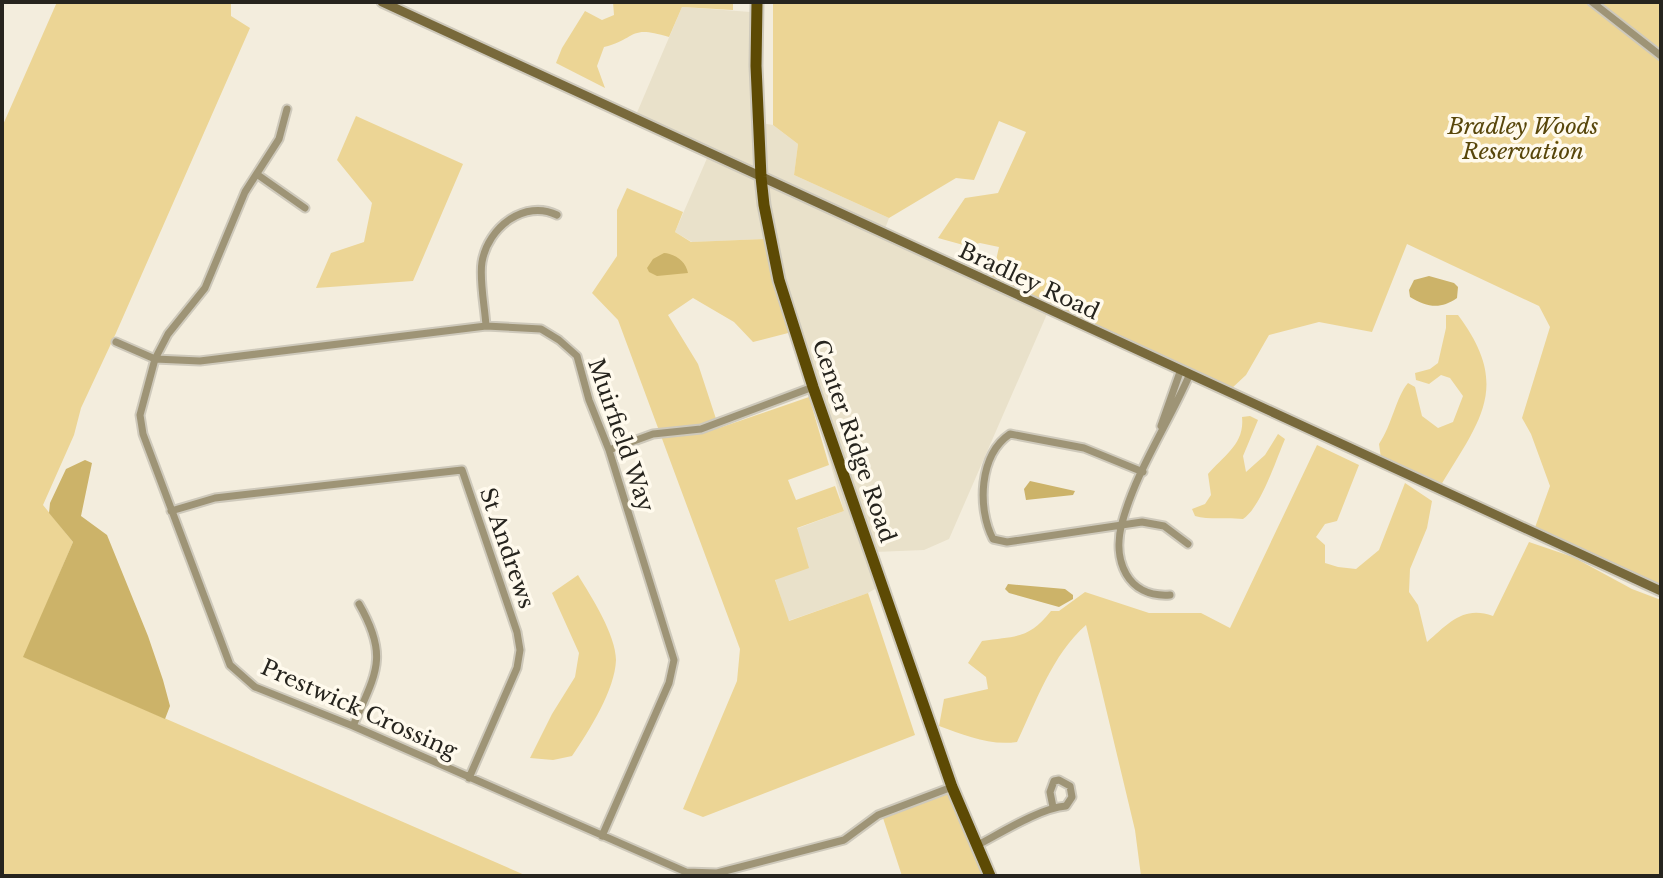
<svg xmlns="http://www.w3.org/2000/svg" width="1663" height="878" viewBox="0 0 1663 878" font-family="'Libre Baskerville',serif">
<rect width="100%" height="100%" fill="#f3eddd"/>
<path fill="#e9e1ca" d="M682 7 751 12 755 122 773 125 798 144 794 175 889 218 882 237 1047 314 949 539 924 550 875 552 885 583 868 593 788 621 775 579 796 529 844 511 766 239 692 242 675 232 708 156 633 122Z"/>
<path fill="#ecd595" d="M57 2H231V16L250 28 116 333 81 408 74 435 43 505 73 542 24 657 527 876H2V127Z
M613 2H733V10L682 7 669 37C628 24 637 39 604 47L597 66 605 88 556 63 562 48 585 11 602 20 614 15Z
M773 2H1661V591L1533 533 1550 486 1531 434 1522 418 1550 327 1539 306 1407 244 1372 332 1319 322 1269 335 1246 375 1231 389 992 278 999 247 980 243 967 246 938 238 965 198 998 193 1026 132 999 121 974 180 956 178 889 218 794 175 798 144 773 125Z
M356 116 463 164 413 281 316 288 331 253 364 242 372 203 337 160Z
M627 188 683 212 675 232 691 242 766 239 792 332 753 342 734 322 693 298 668 315 698 364 719 428 809 397 829 465 788 480 796 500 835 486 844 511 797 528 809 568 775 580 789 621 868 593 915 735 703 817 683 809 737 681 740 649 618 320 592 293 617 256V210Z
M1446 315H1458C1511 386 1481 419 1441 485L1381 458 1379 444C1392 425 1396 397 1408 383L1415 387 1422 416 1438 428 1453 422 1463 396 1450 378 1441 375 1429 384 1416 380 1415 373 1430 369 1438 363 1446 328Z
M1250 416 1258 420 1243 456 1246 472 1265 455 1278 434 1285 439C1276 460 1261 507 1243 519 1228 517 1208 520 1195 516L1192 509 1205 504 1211 495 1208 474C1223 456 1245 444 1242 417Z
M1317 445 1359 465 1337 521 1325 524 1316 537 1325 545V563L1338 567 1356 569 1379 550 1405 483 1432 501 1427 528 1410 569 1409 592 1418 605 1427 642C1448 624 1463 605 1493 616L1529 542 1573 557 1632 589 1661 600V876H1141L1135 830 1086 625C1052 655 1036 702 1017 742 989 746 965 735 939 726L944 699 988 689 986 677 968 663 982 641C1016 636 1029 639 1051 611H1059L1085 592 1149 613H1201L1230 628Z
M578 575C591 596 616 635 616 660 615 690 589 731 572 756L553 760 530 758 552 714 575 677 579 653 552 593Z
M951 793 984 876H902L883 818Z"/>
<path fill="#ccb369" d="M664 253C676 254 686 262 688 273L657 276 649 272 647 268 653 259Z
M1429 276 1454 283 1458 287 1457 298C1440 310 1427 307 1410 297L1409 290 1414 280Z
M85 460 92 463 81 516 107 535 148 636 163 680 170 706 165 719 23 657 73 542 49 513 50 503 66 469Z
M1030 481 1075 491 1073 495 1026 500 1024 489Z
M1008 584 1065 589 1073 595V599L1059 607 1009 593 1005 589Z"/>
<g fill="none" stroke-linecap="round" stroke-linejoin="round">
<defs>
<path id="street" d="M1592 2 1661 56
M287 109 279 139 245 192 205 288 168 334 155 359 140 415 143 434 230 665 255 687 353 726 686 872 717 873 844 840 878 815 952 787
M258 175 305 208
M486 326C485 308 479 279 482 262 488 227 525 199 557 215
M116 342 155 359 200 361 486 326 541 329 559 340 577 356 589 400 609 450 674 660 669 683 602 836
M1161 426 1180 372
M609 450 653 434 701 429 813 387
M1143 472 1084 448 1010 434C979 455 977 508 993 539L1007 542 1142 522 1164 526 1188 544
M171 511 215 498 462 470 517 632 520 650 517 668 469 778
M1170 595C1127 598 1112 560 1122 523 1136 471 1168 424 1189 376
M353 726C375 674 390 658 359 604
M976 846C1001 833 1040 808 1066 806L1072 797 1070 786 1059 780 1054 781 1050 792 1053 807"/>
<path id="secondary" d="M382 2 1661 591"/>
<path id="primary" d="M757 2 756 66 761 177 764 205 779 280 813 387 952 787 990 876"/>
</defs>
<use href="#street" stroke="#cec9bb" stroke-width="11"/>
<use href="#secondary" stroke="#cec9bb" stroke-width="13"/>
<use href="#primary" stroke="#cec9bb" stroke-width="15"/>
<use href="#street" stroke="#9e9476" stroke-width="7"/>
<use href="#secondary" stroke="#78693b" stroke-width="9"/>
<use href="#primary" stroke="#5d4a04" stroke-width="11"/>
</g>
<g text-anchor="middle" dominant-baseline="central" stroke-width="7" stroke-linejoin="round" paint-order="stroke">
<g font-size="22" font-style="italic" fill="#58460a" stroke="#fffaed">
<text x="1523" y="126">Bradley Woods<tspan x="1523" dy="25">Reservation</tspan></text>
</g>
<g font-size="22" fill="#26241e" stroke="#fffaed">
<text transform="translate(1029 281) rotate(25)">Bradley Road</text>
<text transform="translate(621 435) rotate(71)">Muirfield Way</text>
<text transform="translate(854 441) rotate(71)">Center Ridge Road</text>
<text transform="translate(507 548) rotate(71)">St Andrews</text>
<text transform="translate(359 709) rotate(24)">Prestwick Crossing</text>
</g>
</g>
<rect width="1663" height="878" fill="none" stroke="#26241e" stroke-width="8"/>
</svg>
